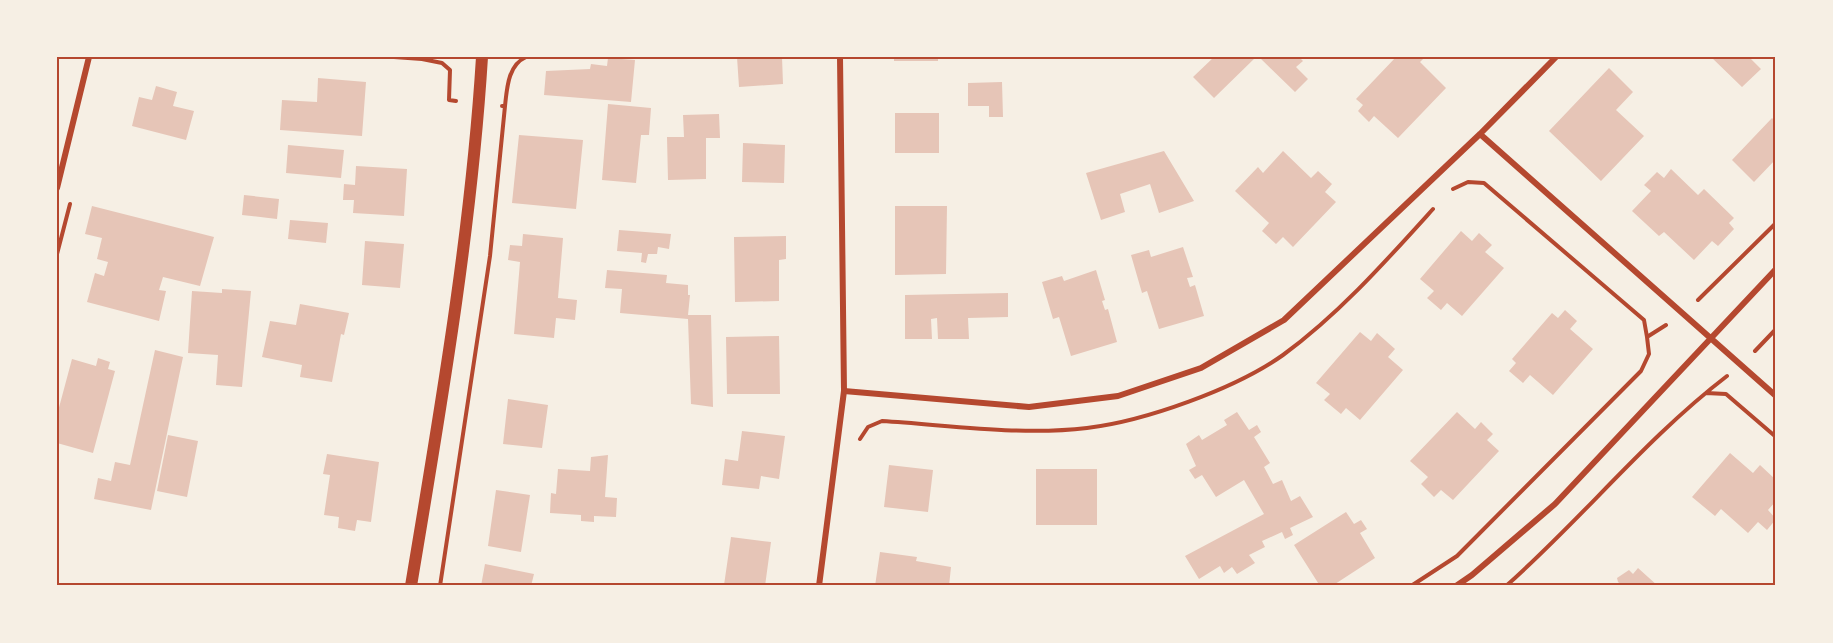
<svg xmlns="http://www.w3.org/2000/svg" width="1833" height="643" viewBox="0 0 1833 643" font-family="Georgia,serif">
<rect width="100%" height="100%" fill="#f6efe4"/>
<path fill="#e6c5b7" d="M737 57H782L783 84 739 87Z
M894 57H938V61H894Z
M1214 57H1256L1214 98 1193 77Z
M1259 57H1299L1303 61 1296 67 1308 79 1295 92Z
M1396 57H1425L1420 62 1446 88 1398 138 1374 116 1369 122 1358 111 1363 105 1356 99Z
M1711 57H1749L1761 69 1742 87Z
M608 58 635 60 631 102 544 95 546 71 590 69 591 64 607 66Z
M1609 68 1633 92 1616 110 1644 136 1601 181 1549 131Z
M318 78 366 82 362 136 280 130 282 100 317 102Z
M1002 82 1003 117H989V106H968V83Z
M156 86 177 92 173 106 194 111 186 140 132 126 139 97 152 100Z
M608 104 651 108 649 135H641L636 183 602 180Z
M895 113H939V153H895Z
M719 114 720 138H706V179L668 180 667 137H684L683 115Z
M1772 118 1776 122V159L1754 182 1732 160Z
M519 135 583 140 576 209 512 203Z
M743 143 785 145 784 183 742 182Z
M288 145 344 150 341 178 286 173Z
M1164 151 1194 201 1159 213 1150 184 1120 194 1125 212 1101 220 1086 173Z
M1283 151 1311 178 1318 171 1332 184 1325 192 1336 202 1293 247 1283 237 1276 244 1262 231 1269 223 1235 191 1258 167 1263 173Z
M356 166 407 169 404 216 353 213 354 200H343L344 184 355 185Z
M1671 169 1698 195 1704 189 1734 218 1729 223 1734 229 1718 246 1712 241 1694 260 1664 232 1659 236 1632 211 1651 191 1644 185 1657 172 1664 178Z
M244 195 279 199 277 219 242 215Z
M92 206 214 237 200 286 163 277 159 290 166 291 159 321 87 302 95 273 104 276 108 262 97 259 102 238 85 234Z
M895 206H947L946 274 895 275Z
M290 220 328 223 326 243 288 239Z
M619 230 671 234 669 249 658 247 657 254H648L646 263 641 262 642 253 617 251Z
M1461 231 1472 241 1479 233 1492 245 1485 252 1504 268 1462 316 1447 303 1441 310 1427 298 1434 291 1420 279Z
M523 234 563 238 558 298 577 300 575 320 556 318 554 338 514 334 520 262 508 260 510 245 522 246Z
M786 236V259L779 260V301L735 302 734 237Z
M365 241 404 244 400 288 362 285Z
M1183 247 1193 277 1187 278 1190 287 1195 285 1204 316 1159 329 1147 291 1142 293 1131 255 1149 250 1151 257Z
M607 270 667 275 666 283 688 285V295H690L688 315H711L713 407 691 404 688 319 620 313 622 289 605 288Z
M1096 270 1105 300 1102 301 1105 310 1108 309 1117 342 1071 356 1059 317 1053 319 1042 282 1062 276 1064 281Z
M222 289 251 291 242 387 216 385 218 355 188 353 192 291 222 293Z
M1008 293V317L968 318 969 339H938L937 318 931 319 932 339H905V295Z
M300 304 349 313 344 335 341 334 332 382 300 377 302 365 262 357 270 321 296 325Z
M1565 310 1577 321 1570 329 1593 349 1553 395 1530 375 1523 383 1509 371 1516 363 1512 359 1552 313 1558 318Z
M1360 332 1371 341 1377 333 1395 349 1388 357 1403 370 1360 420 1346 408 1341 414 1324 400 1330 394 1316 383Z
M779 336 780 394H727L726 337Z
M155 350 183 357 151 510 94 499 98 478 111 481 115 462 130 465Z
M98 358 110 362 108 369 115 371 93 453 57 443V415L72 359 96 366Z
M508 399 548 405 542 448 503 444Z
M1237 412 1249 430 1257 425 1261 432 1254 437 1270 463 1264 467 1273 484 1282 480 1291 501 1300 496 1313 517 1290 528 1293 535 1285 539 1282 532 1262 541 1265 547 1249 555 1255 563 1237 574 1232 567 1224 573 1220 566 1199 579 1185 556 1264 514 1244 480 1216 497 1202 475 1195 479 1189 470 1196 466 1186 444 1199 435 1202 440 1227 425 1224 420Z
M1457 412 1475 429 1481 422 1493 434 1487 440 1499 451 1453 500 1441 490 1434 497 1421 484 1428 477 1410 461Z
M742 431 785 436 779 479 761 476 759 489 722 485 725 459 738 461Z
M168 435 198 441 187 497 157 491Z
M1730 453 1753 473 1760 465 1776 480V501L1768 510 1776 519 1767 530 1758 522 1748 533 1721 509 1715 516 1692 497Z
M327 454 379 462 371 522 357 520 355 531 338 528 339 517 324 515 330 475 323 474Z
M608 455 605 497 617 498 616 517 594 516V522L581 521V515L550 513 551 493 556 494 558 469 590 471 591 457Z
M889 465 933 470 928 512 884 507Z
M1036 469H1097V525H1036Z
M496 490 530 495 521 552 488 546Z
M1346 512 1354 524 1361 520 1367 529 1360 533 1375 558 1332 586H1320L1294 545Z
M731 537 771 542 765 586 724 585Z
M880 552 917 557 916 561 951 567 949 586H875Z
M485 564 534 574 531 586H481Z
M1638 568 1658 586H1623L1618 582 1617 578 1629 570 1633 574Z"/>
<g fill="none" stroke-linecap="round" stroke-linejoin="round">
<path stroke="#b5482f" stroke-width="4" d="M394 57 422 59
M423 57 422 59 442 63 450 70 449 100 456 101
M502 106H505C507 88 508 65 526 57
M1453 189 1468 182 1484 183 1644 320 1647 337 1666 325
M57 254 70 204
M1698 300 1776 223
M1755 351 1776 329
M1706 393 1726 394 1776 437
M860 439 868 427 882 421C949 425 1020 436 1087 428 1145 421 1235 389 1283 355 1339 314 1386 261 1433 209
M440 586 490 256 505 106
M1411 586 1457 556 1641 371 1649 354 1647 337
M1506 586C1582 519 1646 438 1727 376"/>
<path stroke="#b5482f" stroke-width="6" d="M1480 134 1776 396
M57 188 89 57
M844 391 1029 407 1118 396 1201 368 1284 320 1480 134 1556 57
M819 586 844 391 840 57
M1456 586 1472 575 1555 504 1776 269"/>
<path stroke="#b5482f" stroke-width="12" d="M411 586C440 411 471 234 482 57"/>
</g>
<rect width="1833" height="643" fill="none" stroke="#f6efe4" stroke-width="117"/>
<rect x="58" y="58" width="1716" height="526" fill="none" stroke="#b5482f" stroke-width="2"/>
</svg>
